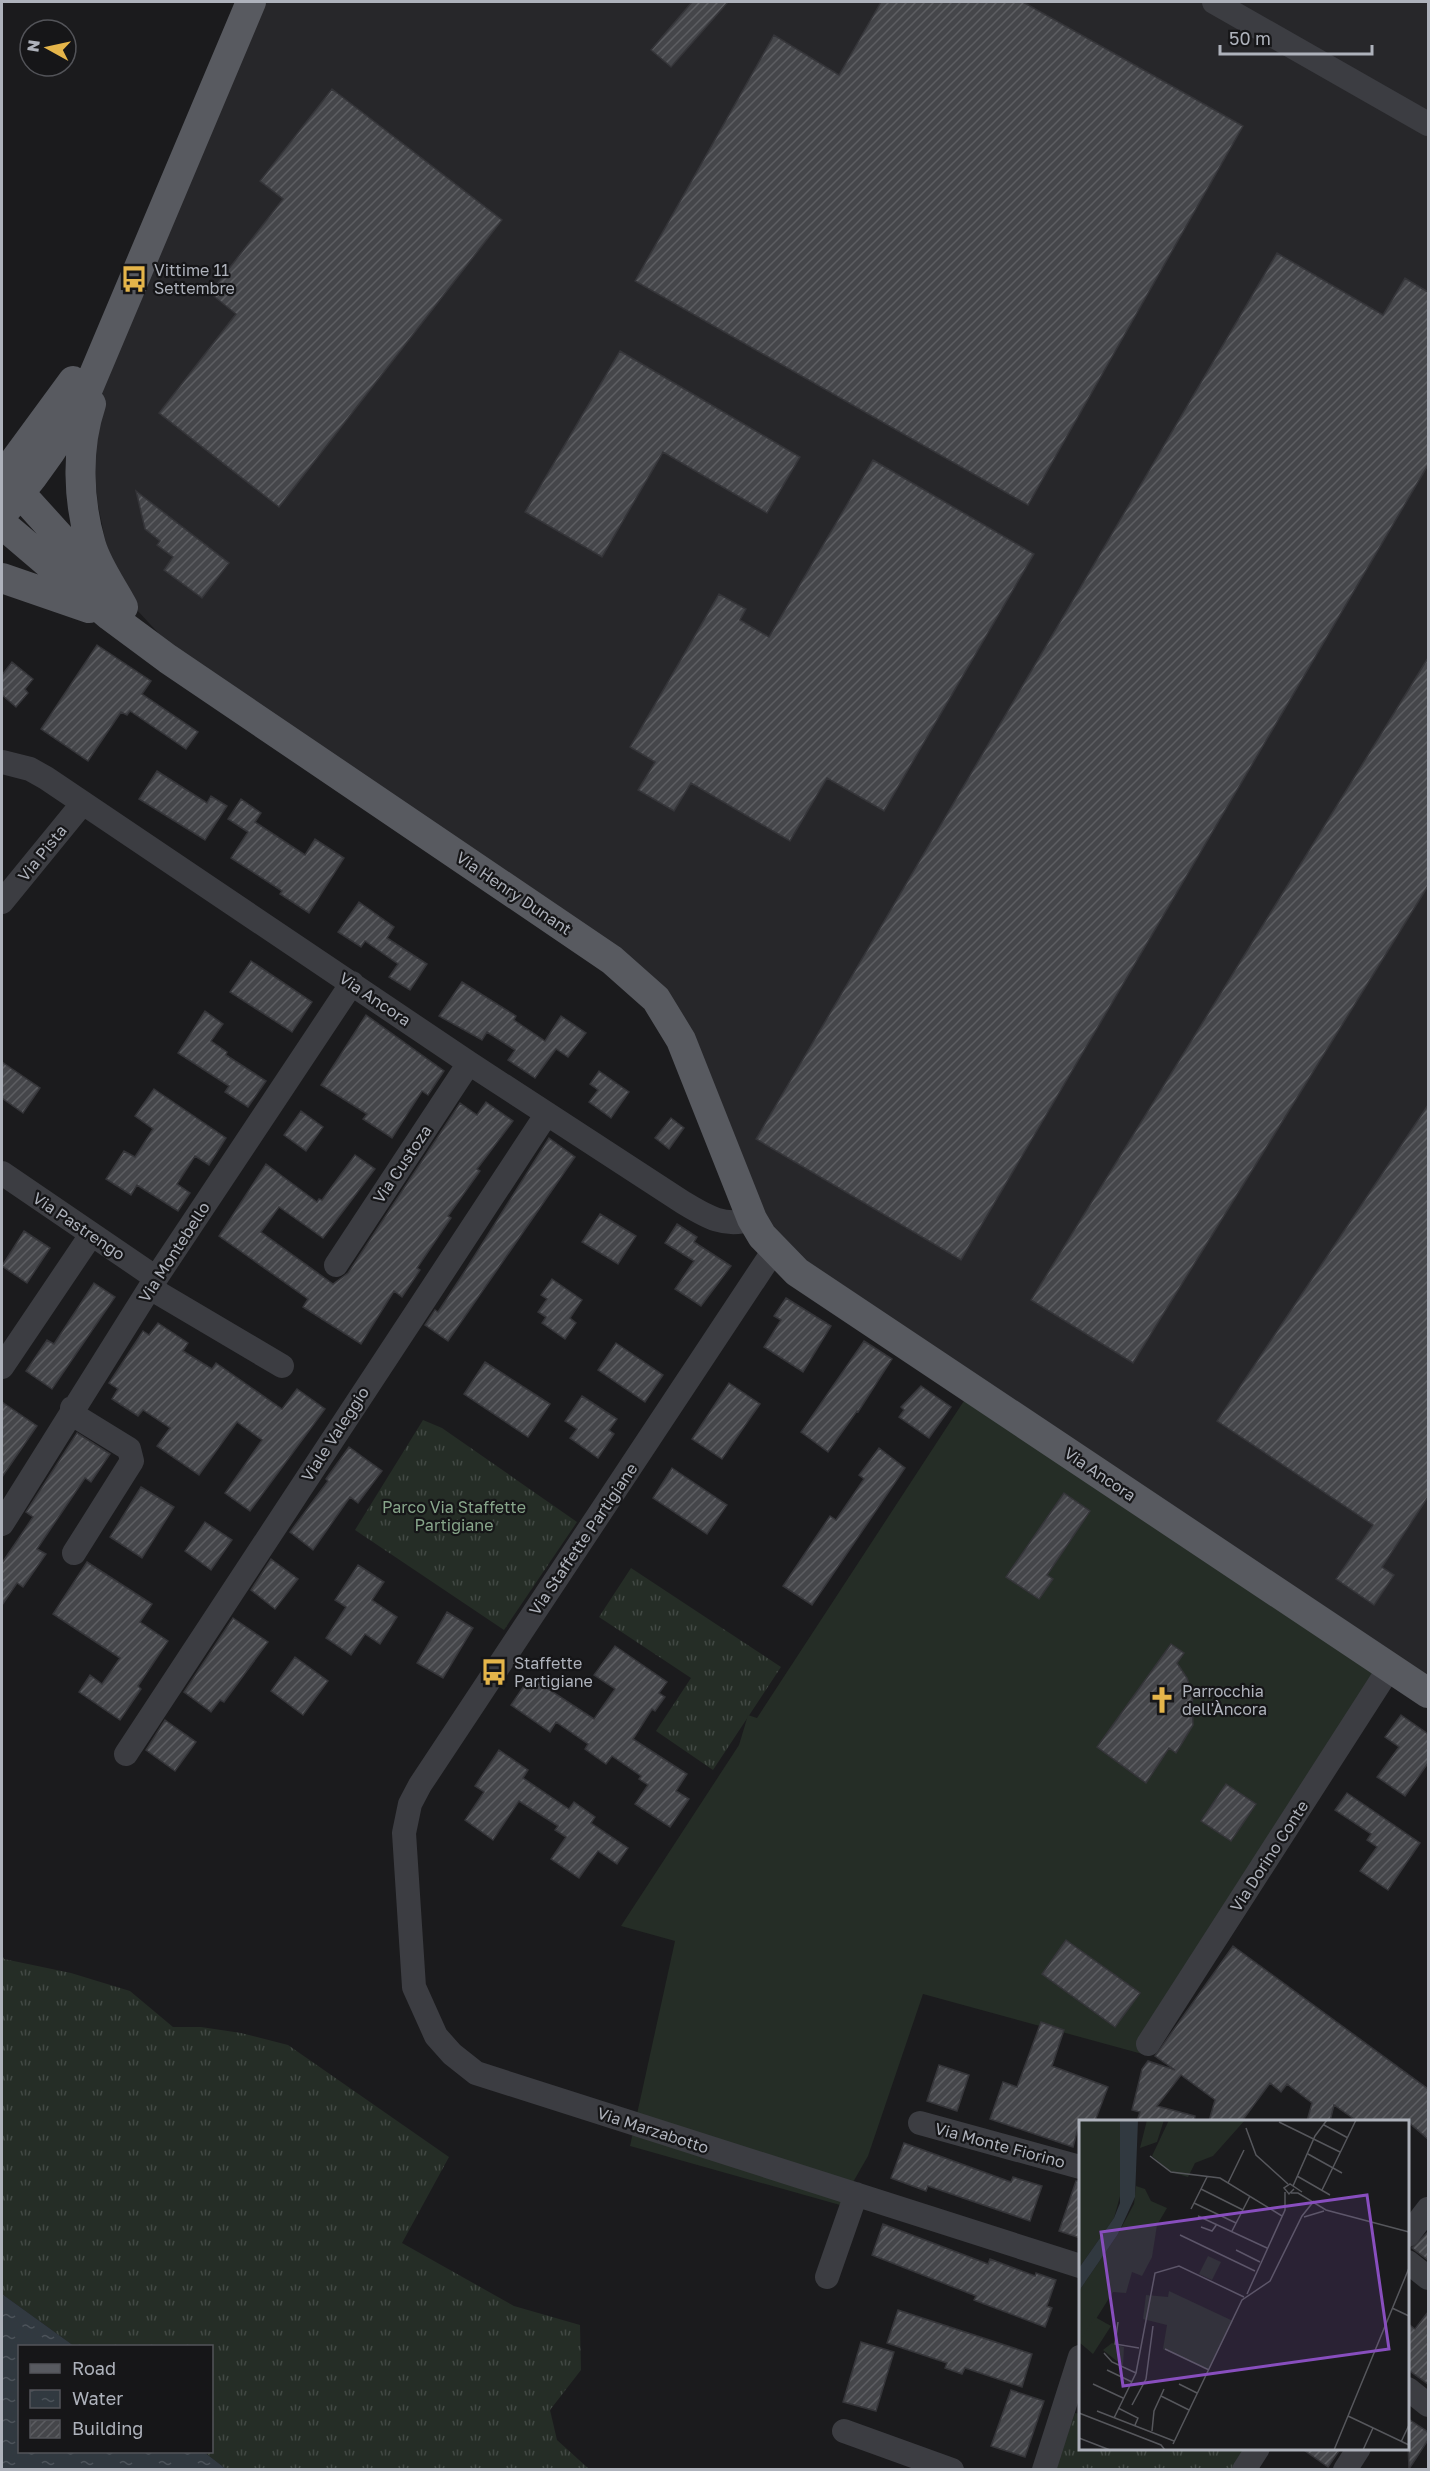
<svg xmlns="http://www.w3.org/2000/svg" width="1430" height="2471" viewBox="0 0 1430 2471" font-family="'Golos Text',sans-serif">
<defs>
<pattern id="grass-tufts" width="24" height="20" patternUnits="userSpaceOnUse" patternTransform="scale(1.5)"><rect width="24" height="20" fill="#252d26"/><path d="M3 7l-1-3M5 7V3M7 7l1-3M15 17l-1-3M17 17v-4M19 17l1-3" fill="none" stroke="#424944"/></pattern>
<pattern id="water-ripples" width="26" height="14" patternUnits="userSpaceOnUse" patternTransform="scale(1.5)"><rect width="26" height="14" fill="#313940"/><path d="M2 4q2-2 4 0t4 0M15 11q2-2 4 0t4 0" fill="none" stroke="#4c535a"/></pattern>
<pattern id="building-hatch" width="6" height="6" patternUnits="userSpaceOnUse" patternTransform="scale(1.5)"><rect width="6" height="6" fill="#45464a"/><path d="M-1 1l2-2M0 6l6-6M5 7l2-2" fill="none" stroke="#5d5e62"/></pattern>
</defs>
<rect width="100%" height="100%" fill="#1b1b1d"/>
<path fill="#27272a" d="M265 2H1428V1690L808 1278 774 1236 679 1021 176 652 135 608 108 554 98 505 92 446 99 398Z"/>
<path fill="url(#grass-tufts)" d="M423 1420 442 1428 577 1522 504 1630 355 1530Z
M631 1568 781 1667 713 1770 656 1731 691 1678 599 1617Z
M2 1955 4 1959 71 1973 130 1991 173 2027H201L241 2033 288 2045 449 2157 402 2243 514 2306 580 2325 581 2370 550 2410 557 2440 589 2469H226L204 2452H212V2346H74L2 2294Z
M1075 2413 1080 2414V2448L1245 2449 1232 2469 1055 2470Z"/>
<path fill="#252d26" d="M973 1387 1392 1665 1146 2055 923 1994 868 2156 840 2205 630 2146 675 1941 621 1926 739 1745 748 1715 757 1718Z"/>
<path fill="url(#water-ripples)" d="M2 2294 74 2346H20V2452H204L226 2469H2Z"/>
<path fill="url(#building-hatch)" stroke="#353539" stroke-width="1.5" d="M692 2H728L671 67 651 50Z
M881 2H1023L1243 126 1028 505 635 281 774 35 839 75Z
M332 89 502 220 279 507 159 413 236 314 210 293 283 199 260 181Z
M1277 253 1383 315 1405 278 1428 292V465L961 1260 756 1139Z
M620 351 800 457 767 513 663 452 602 557 525 512Z
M873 460 1034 554 884 811 827 778 790 841 691 783 674 811 638 790 655 762 630 747 719 594 746 609 740 620 769 637Z
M136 491 229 563 202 598 164 570 173 557 157 545 160 541 145 529Z
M97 645 151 681 142 694 198 732 186 749 130 711 127 715 121 712 88 761 41 729Z
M1428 658V886L1133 1363 1031 1300Z
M12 662 33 679 25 689 28 693 16 707 2 695V675Z
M157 771 207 803 211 796 227 806 205 840 139 799Z
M241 799 261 813 255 822 305 855 315 839 344 858 309 913 280 894 282 891 231 858 248 832 228 819Z
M359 902 394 927 387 938 427 964 410 990 389 977 398 964 365 941 361 947 338 932Z
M251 961 312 1002 292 1032 230 992Z
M462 982 516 1016 514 1020 545 1041 561 1016 586 1033 568 1057 556 1049 535 1078 508 1060 515 1050 487 1032 482 1040 439 1016Z
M205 1011 223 1024 211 1041 227 1052 226 1055 266 1081 248 1107 225 1092 229 1086 178 1053Z
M366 1015 444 1071 428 1095 422 1091 392 1138 363 1119 367 1114 321 1085Z
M2 1062 40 1088 23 1113 2 1098Z
M599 1071 629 1092 611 1118 589 1102 598 1090 590 1084Z
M154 1089 226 1138 209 1165 195 1156 177 1184 190 1193 178 1211 137 1185 131 1195 106 1179 124 1151 135 1157 153 1129 135 1116Z
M486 1102 513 1121 477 1169 480 1171 448 1216 451 1218 417 1268 420 1270 402 1297 394 1291 361 1344 303 1307 308 1299 219 1236 266 1164 317 1202 319 1199 322 1200 355 1155 375 1169 323 1238 279 1207 261 1232 333 1284 348 1273 460 1103 477 1115Z
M1428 1105V1497L1382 1567 1394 1575 1374 1605 1336 1579 1373 1525 1217 1421Z
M301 1111 323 1127 306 1151 284 1135Z
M671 1118 684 1128 669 1149 655 1138Z
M549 1138 575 1157 448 1341 425 1325 435 1310 438 1312 463 1274Z
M600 1214 636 1236 618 1264 582 1242Z
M677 1224 697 1237 694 1242 731 1266 701 1306 675 1289 694 1261 665 1243Z
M24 1231 50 1248 27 1283 2 1266Z
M552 1279 582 1300 570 1318 576 1323 565 1339 542 1323 546 1317 538 1312 547 1299 541 1295Z
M94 1283 115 1297 52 1389 26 1371 47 1340 54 1344Z
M786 1298 831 1326 803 1372 764 1347 781 1320 774 1316Z
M158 1323 188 1343 183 1351 212 1369 216 1363 282 1409 297 1389 325 1409 250 1511 225 1493 262 1440 237 1422 199 1475 157 1446 170 1428 143 1410 138 1416 112 1399 118 1389 109 1383 143 1331 149 1335Z
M864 1341 892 1359 858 1412 857 1411 828 1452 801 1432Z
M616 1343 663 1375 645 1402 598 1370Z
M485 1362 550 1404 528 1437 464 1394Z
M729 1383 760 1404 722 1459 692 1439Z
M921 1386 951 1407 929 1438 899 1417 904 1410 901 1407Z
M582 1396 617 1419 609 1430 614 1434 598 1458 570 1438 577 1429 565 1421Z
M2 1402 37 1426 2 1477Z
M77 1433 110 1454 91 1482 85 1478 37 1549 46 1554 23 1587 17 1583 2 1605V1563L33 1517 26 1512Z
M349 1447 382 1471 358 1503 350 1497 313 1550 290 1532 328 1481 326 1479Z
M879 1448 905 1468 812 1605 783 1586 830 1516 836 1520 864 1479 859 1475Z
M672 1468 727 1505 707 1534 653 1498Z
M141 1487 174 1507 142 1558 110 1537Z
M1064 1493 1090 1511 1047 1575 1053 1579 1039 1599 1006 1577Z
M205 1522 232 1540 211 1570 185 1551Z
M271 1559 298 1579 275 1609 251 1590Z
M87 1562 152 1604 140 1622 168 1641 138 1686 141 1689 120 1720 79 1692 90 1675 102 1684 120 1658 53 1614Z
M358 1565 384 1582 372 1600 397 1617 380 1644 365 1634 351 1655 326 1638 346 1607 335 1600Z
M447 1612 473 1628 443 1678 417 1663Z
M233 1618 268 1642 224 1702 220 1700 211 1712 184 1692Z
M1171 1644 1184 1653 1177 1663 1187 1678 1192 1692 1193 1725 1176 1753 1169 1748 1146 1783 1097 1747Z
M615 1646 667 1682 659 1693 665 1697 655 1711 652 1709 633 1739 687 1774 676 1791 689 1799 670 1827 635 1804 648 1785 639 1779 641 1776 612 1756 606 1764 585 1749 588 1744 556 1722 550 1732 511 1705 530 1677 594 1719 615 1689 594 1675Z
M295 1657 328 1681 303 1715 271 1691Z
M1401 1715 1428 1734V1763L1405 1796 1377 1777 1399 1747 1385 1737Z
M165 1720 196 1742 175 1771 146 1750Z
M499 1750 528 1770 523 1778 569 1809 574 1802 595 1817 591 1823 628 1848 617 1864 598 1851 579 1878 551 1859 566 1837 555 1830 558 1826 519 1801 493 1840 465 1820 484 1792 475 1786Z
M1226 1784 1256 1804 1231 1841 1201 1821Z
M1347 1793 1420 1843 1388 1890 1360 1871 1377 1847 1367 1840 1371 1834 1335 1810Z
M1066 1940 1140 1993 1115 2027 1042 1974Z
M1233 1946 1428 2089V2139L1407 2121H1357L1334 2105 1330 2121H1307L1312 2103 1287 2084 1281 2092 1270 2083 1242 2121H1209L1215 2100 1181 2075 1157 2106 1195 2116 1194 2121H1137L1140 2112 1132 2110 1142 2069 1148 2061 1175 2070 1155 2056Z
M1041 2022 1064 2030 1052 2066 1108 2087 1095 2121H1080L1073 2147 990 2119 1003 2082 1017 2087Z
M939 2065 969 2075 957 2111 927 2101Z
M904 2143 1011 2182 1013 2177 1042 2186 1030 2221 928 2186 926 2191 891 2178Z
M1076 2181H1080V2238L1059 2231Z
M883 2224 988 2264 990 2259 1035 2276 1036 2273 1056 2280 1047 2306 1052 2308 1045 2327 974 2300 976 2296 872 2255Z
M1428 2232V2260L1412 2248Z
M898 2310 1032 2354 1022 2387 965 2368 962 2374 945 2368 947 2363 887 2343Z
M1428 2312V2384L1407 2369V2323L1415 2329Z
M861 2342 894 2352 876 2411 843 2402Z
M1011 2390 1044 2401 1025 2457 991 2446Z
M1407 2418 1428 2432V2440L1409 2469Z
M1301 2448H1341L1328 2467Z"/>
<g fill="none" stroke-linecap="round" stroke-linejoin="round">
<path stroke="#3c3d42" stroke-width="24" d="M1214 2 1428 124
M2 762 30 769 46 778 469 1063 684 1203C707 1217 725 1228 752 1219
M2 902 82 804
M2 1173 156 1278
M774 1250 420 1785 410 1804 404 1833 414 1987 436 2036 452 2054 476 2073 1080 2266
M336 1265 469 1063
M150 1288 282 1366
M2 1367 91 1235
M72 1408 77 1417 129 1449 132 1461 74 1553
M2 1524 156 1278 352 983
M126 1754 546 1115
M1148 2044 1390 1667
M920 2123 1080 2167
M1408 2235 1428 2209
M1408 2262 1428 2278
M827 2277 856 2194
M1408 2389 1428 2405
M844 2431 952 2470
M1044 2470 1080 2357
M1244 2470 1258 2448
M1345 2470 1359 2448"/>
<path stroke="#585a60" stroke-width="30" d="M91 404C76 448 78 501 91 545 97 566 113 588 123 607
M2 478 73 381
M2 489 20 493 97 578
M2 514C34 478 60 440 84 398L251 2
M2 524 110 616 168 659 612 960 656 999 681 1040 752 1219 762 1236 797 1272 1428 1693
M2 578 89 608"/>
</g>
<defs>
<symbol id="bus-bare" viewBox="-9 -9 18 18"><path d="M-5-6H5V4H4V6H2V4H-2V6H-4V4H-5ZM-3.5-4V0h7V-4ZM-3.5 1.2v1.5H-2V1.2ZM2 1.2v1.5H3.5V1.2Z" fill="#e5b54a" stroke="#161618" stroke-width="2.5" paint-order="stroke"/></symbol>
<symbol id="church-bare" viewBox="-9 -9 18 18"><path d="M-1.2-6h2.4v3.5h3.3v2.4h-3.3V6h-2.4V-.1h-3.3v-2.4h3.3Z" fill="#e5b54a" stroke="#161618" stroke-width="2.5" paint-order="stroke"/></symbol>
</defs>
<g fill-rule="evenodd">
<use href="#bus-bare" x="115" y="260" width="38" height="38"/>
<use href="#bus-bare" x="475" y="1653" width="38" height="38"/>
<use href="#church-bare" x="1143" y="1681" width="38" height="38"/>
</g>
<g text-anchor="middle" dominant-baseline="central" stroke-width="4.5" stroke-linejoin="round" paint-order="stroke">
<g font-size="16" fill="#aeb2bb" stroke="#161618" text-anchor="start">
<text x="154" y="270">Vittime 11<tspan x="154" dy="18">Settembre</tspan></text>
<text x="514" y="1663">Staffette<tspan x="514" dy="18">Partigiane</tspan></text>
<text x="1182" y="1691">Parrocchia<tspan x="1182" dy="18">dell'Àncora</tspan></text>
</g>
<g font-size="16" fill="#aeb2bb" stroke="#161618">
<text transform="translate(42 853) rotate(-51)">Via Pista</text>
<text transform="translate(514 893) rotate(34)">Via Henry Dunant</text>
<text transform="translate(375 999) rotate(34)">Via Ancora</text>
<text transform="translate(402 1164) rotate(-56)">Via Custoza</text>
<text transform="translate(79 1226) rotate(34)">Via Pastrengo</text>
<text transform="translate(174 1252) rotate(-57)">Via Montebello</text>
<text transform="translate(335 1434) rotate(-57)">Viale Valeggio</text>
<text transform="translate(1100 1474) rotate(34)">Via Ancora</text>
<text transform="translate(583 1539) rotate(-56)">Via Staffette Partigiane</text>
<text transform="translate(1269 1856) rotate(-57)">Via Dorino Conte</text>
<text transform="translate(653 2130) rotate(18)">Via Marzabotto</text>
<text transform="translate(1000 2145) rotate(15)">Via Monte Fiorino</text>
</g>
<g font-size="16" fill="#87a58a" stroke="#161618">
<text x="454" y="1507">Parco Via Staffette<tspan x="454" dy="18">Partigiane</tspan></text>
</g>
</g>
<g transform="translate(1079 2120)">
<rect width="330" height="330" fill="#1b1b1d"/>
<path d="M90 0H166L134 36 116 43 109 57 92 52 73 36ZM57 66 66 69 72 81 88 88 78 105 73 137 63 156 53 152 47 173 34 172 0 226V171L39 114 55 84ZM129 136 142 142 133 160 120 154ZM33 223 45 227 44 246 24 230Z" fill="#252d26"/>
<path d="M0 0H41L43 69 35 98 0 148Z" fill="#252d26"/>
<path d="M68 0H85L78 22 61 28ZM90 171 154 201 130 250 84 229 88 205 64 199 67 175 89 177ZM16 197 32 206 14 234 0 222Z" fill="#252d26"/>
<path d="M41 0H59L56 77 39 114 0 171V148L35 98 41 83Z" fill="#313940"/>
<path fill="none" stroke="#56575c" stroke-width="1.5" d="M200 2 261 32M245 5 269 18M167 8 177 35 209 64M229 34 263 53M71 36 92 52 141 58 203 96M218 56 251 75M149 63 165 30M214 66 236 16 248 0M122 69 164 90M215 69 210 74 205 68 211 64 223 72M243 70 277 0M212 73H219L247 90 330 112M115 83 157 103M112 89 128 57M119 96 188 128M225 97 245 91M122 107 133 111 138 104M153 111 171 76M101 115 176 151M157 130 181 142M168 174 206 90V72M313 188 330 196M39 202 36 224 60 228M86 229 130 250M25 233 33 242 57 253M28 250 53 262M14 264 44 278M100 264 118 273M82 276 110 290M53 285 67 259 74 206M39 288 59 298 56 305M18 291 95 321M0 293 82 325 86 330M269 296 330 325M35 298 57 253 76 153 100 146 165 177M73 311 75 291 85 269M0 318 31 330M322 322 330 305M94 324 163 180 191 161 223 96 235 81M255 330 330 148M284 330 294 308"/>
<path fill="#884ebe" fill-opacity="0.15" stroke="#884ebe" stroke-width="3" d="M288 75 310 229 44 266 22 112Z"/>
<rect width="330" height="330" fill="none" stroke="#aeb2bb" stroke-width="3"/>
</g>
<rect width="1430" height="2471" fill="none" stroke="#aeb2bb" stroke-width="6"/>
<rect x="18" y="2345" width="195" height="108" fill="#161618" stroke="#535459" stroke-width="1.5"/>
<rect x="30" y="2364" width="30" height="9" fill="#585a60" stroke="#535459" stroke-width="1.5"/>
<text x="72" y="2375" font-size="18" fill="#aeb2bb">Road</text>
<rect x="30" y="2390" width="30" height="18" fill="url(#water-ripples)" stroke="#535459" stroke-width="1.5"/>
<text x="72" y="2405" font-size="18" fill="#aeb2bb">Water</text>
<rect x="30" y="2420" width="30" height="18" fill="url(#building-hatch)" stroke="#535459" stroke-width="1.5"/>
<text x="72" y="2435" font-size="18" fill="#aeb2bb">Building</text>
<g transform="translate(48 48) rotate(278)"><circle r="28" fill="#161618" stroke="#535459" stroke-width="1.5"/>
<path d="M0-4.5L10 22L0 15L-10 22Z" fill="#e5b54a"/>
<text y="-9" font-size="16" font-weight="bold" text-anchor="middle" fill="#aeb2bb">N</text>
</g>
<path d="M1220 45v9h152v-9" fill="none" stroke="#aeb2bb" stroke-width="3"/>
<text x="1229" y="45" font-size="18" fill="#aeb2bb" stroke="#161618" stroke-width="4.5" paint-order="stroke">50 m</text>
</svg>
